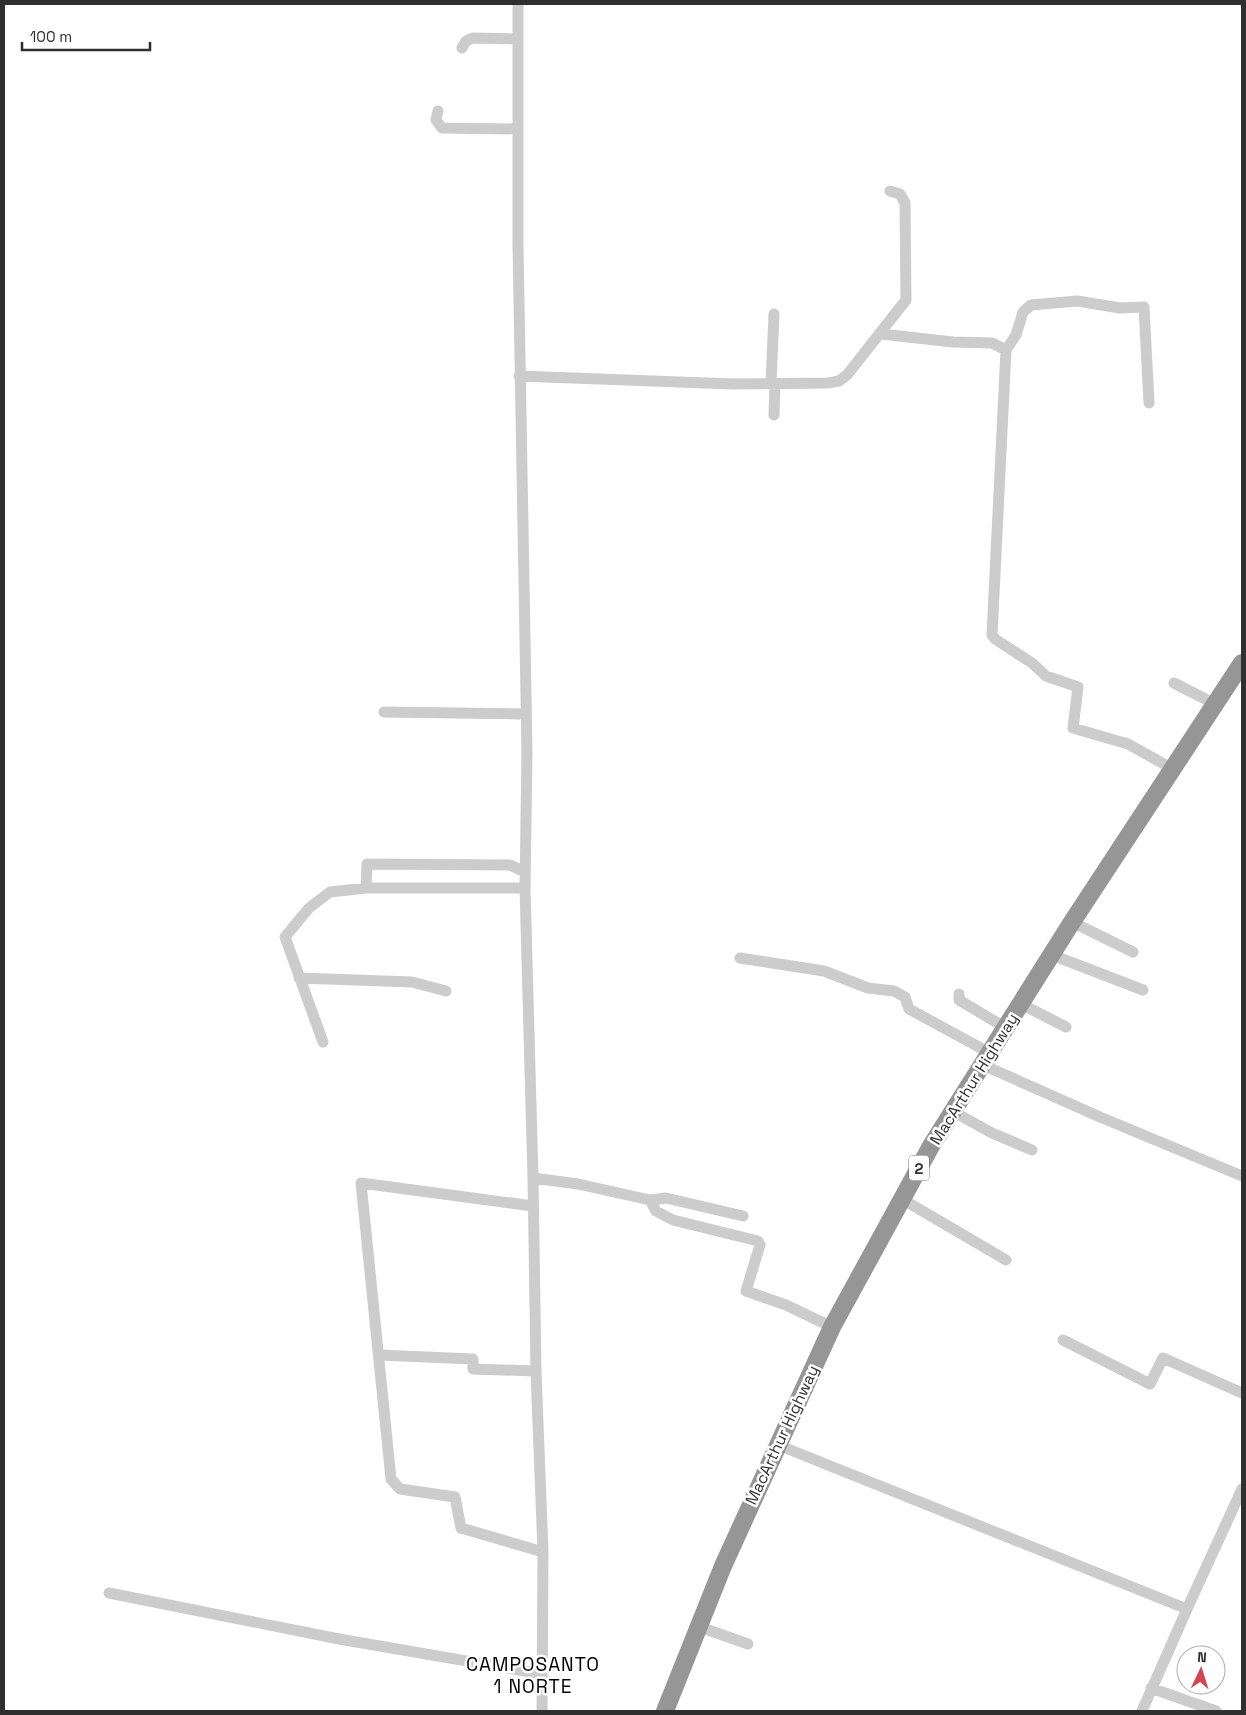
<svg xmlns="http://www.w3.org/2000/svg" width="1246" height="1715" viewBox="0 0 1246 1715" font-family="'Space Grotesk',sans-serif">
<rect width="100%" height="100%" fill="#fff"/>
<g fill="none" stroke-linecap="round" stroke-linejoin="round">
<path stroke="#ccc" stroke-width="11" d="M518 4V245L527 752 525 888 533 1178 536 1371 543 1552 542 1711
M462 48 466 41 473 38 518 39
M438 111 436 120 442 128 518 129
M881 334 953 342 992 343 1006 350 992 635 995 639 1032 663 1046 676 1078 687 1073 728 1128 744 1173 769
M1006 350 1016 335 1023 312 1031 305 1077 301 1120 308 1144 307 1149 403
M519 376 733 384 828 383 839 381 847 375 906 300 905 203 900 194 890 191
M771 383 774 314
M774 415 775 383
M1174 683 1215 704
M384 712 525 714
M366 888 367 864 510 865 525 872
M1072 922 1133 952
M1052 955 1143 990
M740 958 824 971 868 988 894 991 905 997 909 1009 990 1053
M299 978 412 982 446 991
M959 994V1000L1006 1028
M1021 1004 1066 1027
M323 1042 285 937 309 908 330 892 366 888H525
M983 1065 1100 1117 1242 1176
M954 1112 992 1133 1032 1150
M533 1178 578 1184 650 1200 666 1198 743 1216
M902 1199 1006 1260
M650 1200 656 1211 673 1220 758 1241 760 1245 746 1291 786 1305 832 1327
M533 1206 361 1183 391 1479 400 1489 455 1497 461 1528 543 1552
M1063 1340 1150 1384 1163 1358 1242 1393
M379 1355 473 1359V1369L536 1371
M778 1445 1187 1609 1242 1489
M109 1593 339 1639 542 1674
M697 1626 748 1644
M1151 1688 1216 1711
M1142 1711 1187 1609"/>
<path stroke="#969696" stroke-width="18" d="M665 1711 723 1566 832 1327 931 1146 1072 922 1242 663"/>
</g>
<g text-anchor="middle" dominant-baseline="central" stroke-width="5" stroke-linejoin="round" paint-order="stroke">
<rect fill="#fff" stroke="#6d6d6d" stroke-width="1" x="909" y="1155.5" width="20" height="25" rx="4"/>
<g font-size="15" font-weight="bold" fill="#2f2f2f">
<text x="919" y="1168">2</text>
</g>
<g font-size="16" fill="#2f2f2f" stroke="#fff">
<text transform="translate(974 1079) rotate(-58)">MacArthur Highway</text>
<text transform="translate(782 1435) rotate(-65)">MacArthur Highway</text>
</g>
<g font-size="19" letter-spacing="1" fill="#000" stroke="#fff">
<text x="533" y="1664">CAMPOSANTO<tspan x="533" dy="22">1 NORTE</tspan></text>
</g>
</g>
<rect width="1246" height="1715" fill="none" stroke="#2f2f2f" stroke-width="10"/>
<g transform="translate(1201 1670) rotate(4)"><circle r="24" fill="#ffffff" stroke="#acacac"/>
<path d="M0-4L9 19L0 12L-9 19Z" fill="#d14653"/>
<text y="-8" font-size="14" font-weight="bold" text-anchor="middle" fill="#2f2f2f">N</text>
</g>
<path d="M22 42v8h128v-8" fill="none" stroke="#2f2f2f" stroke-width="2.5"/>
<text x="30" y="42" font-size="15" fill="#2f2f2f" stroke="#ffffff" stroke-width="4" paint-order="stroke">100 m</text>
</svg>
